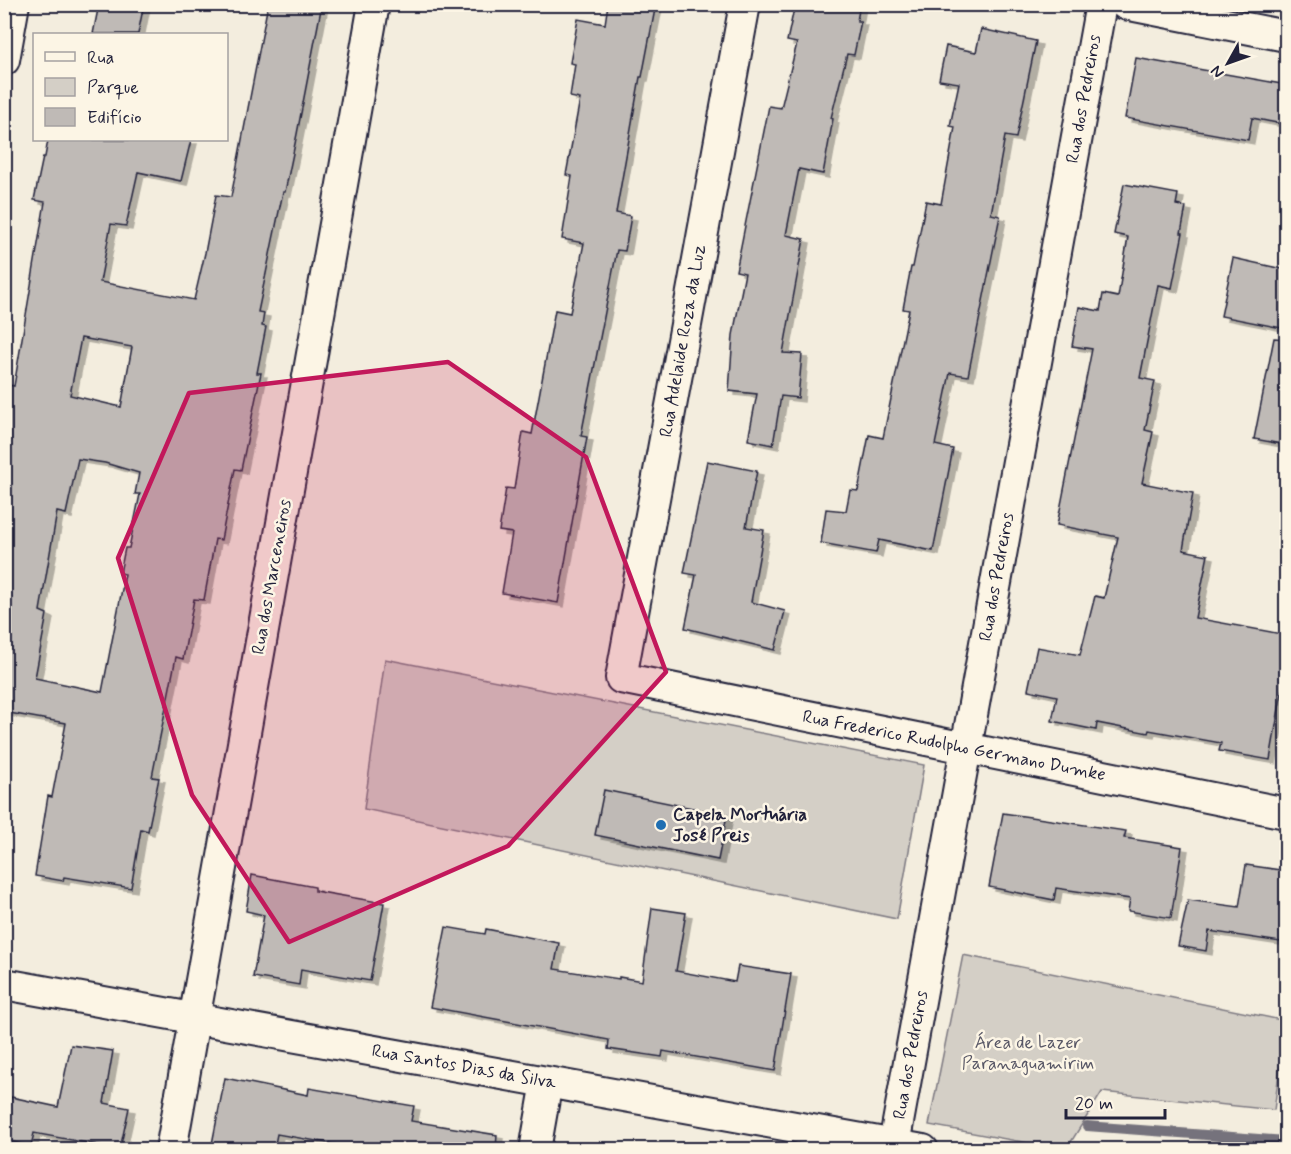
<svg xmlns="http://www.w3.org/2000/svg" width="1291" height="1154" viewBox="0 0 1291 1154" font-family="Mynerve,sans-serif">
<defs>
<filter id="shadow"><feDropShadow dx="6" dy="4" stdDeviation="0" flood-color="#0004"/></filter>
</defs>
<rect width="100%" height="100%" fill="#f3edde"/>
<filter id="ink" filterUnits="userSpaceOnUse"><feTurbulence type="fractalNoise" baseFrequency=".0167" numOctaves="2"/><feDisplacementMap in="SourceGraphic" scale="12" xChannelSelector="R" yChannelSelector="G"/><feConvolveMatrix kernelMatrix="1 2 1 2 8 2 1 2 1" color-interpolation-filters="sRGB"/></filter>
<g filter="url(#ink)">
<path fill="#d4cfc6" stroke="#7b7880" stroke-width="1.5" d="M385 659 924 765 897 919 364 809Z
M963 955 1286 1021 1274 1110 1102 1092 1066 1150 929 1125Z"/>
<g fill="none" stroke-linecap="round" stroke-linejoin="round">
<path stroke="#75727b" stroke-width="10" d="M1087 1126 1286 1141"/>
</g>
<path fill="#bfbab6" stroke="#22223b" stroke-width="1.5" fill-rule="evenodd" filter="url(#shadow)" d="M99 4H144L138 34H93Z
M268 4H322L297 134 285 192H283L258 312 264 313 262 326 266 327 257 373H261L241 470 235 469 221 540 215 539 204 600 194 599 183 659 176 657 152 777 159 778 148 831 141 829 131 888 64 877 63 881 35 876 48 796 52 797 66 723 4 712V384L14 386 45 202 34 200 43 157H45L48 140H191L181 181 138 172 126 226 111 224 100 282 194 300 205 253 216 195 231 197ZM81 338 132 347 121 407 70 395ZM78 459 105 463 139 473 135 494H140L129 548H125L120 573 125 574 102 692 35 678 47 614 40 611 57 512 66 514Z
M608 4H656L642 77H640L616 213 631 216 625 251 617 250 581 436 587 437 558 603 502 593 512 533 499 531 506 488 514 489 523 432 532 434 555 310 570 313 584 243 562 239 572 176 566 175 580 99 570 97 575 64 570 63 578 19 605 24Z
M795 4H860L857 21H861L854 55 847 54 831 118 833 119 823 174 799 169 786 235 804 239 783 353 802 354 798 398 781 396 773 445 748 440 757 394 729 391 733 335 745 273 736 271 769 106 781 108 797 43 787 41Z
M981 29 1036 41 1016 138 1005 136 991 214 1000 216 968 376 950 373 935 445 953 449 933 551 879 540 876 553 821 543 826 509 846 511 850 490 858 491 869 435 883 438 909 310 903 309 911 267H913L926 201 941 204 955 127 950 126 959 83 939 80 946 46 976 52Z
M1136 58 1287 85V125L1252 118 1248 140 1125 118Z
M1124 184 1178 194 1176 205 1186 207 1181 233H1183L1172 288 1158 285 1140 378 1155 381 1145 430 1153 432 1142 483 1193 493 1183 550 1208 555 1195 618 1287 635V674L1282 691 1270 760 1219 751 1221 743 1149 730 1148 733 1097 723 1096 730 1052 721 1057 696 1028 690 1037 647 1080 655 1095 596 1104 598 1118 537 1057 525 1092 349 1072 346 1079 307 1100 311 1103 294 1118 297 1128 237 1114 234Z
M1233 258 1287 270V329L1221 316Z
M1274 338 1287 339V445L1254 439Z
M707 461 757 471 746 527 764 530 751 602 785 611 775 650 685 628 696 575 684 573Z
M604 790 727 815 718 860 595 835Z
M1003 813 1126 831 1124 838 1182 847 1171 918 1128 911 1130 899 1056 888 1054 900 989 887Z
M1246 865 1287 871V943L1209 931 1206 951 1178 946 1188 900 1239 907Z
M252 875 315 887V891L384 903 370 981 301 969 299 985 253 977 264 915 246 911Z
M652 908 686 913 676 971 735 982 738 966 791 974 775 1071 663 1051 662 1057 608 1049 609 1040 430 1007 446 927 485 934 486 929 559 943 554 969 619 979V977L642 981Z
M71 1045 113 1051 104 1103 129 1108 120 1149 34 1133 31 1146 4 1140V1126L11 1097 58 1107Z
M225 1078 308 1095 309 1088 414 1106 411 1121 497 1135 496 1149H362L277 1134 274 1149H211Z"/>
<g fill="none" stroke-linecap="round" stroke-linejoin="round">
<defs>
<path id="minor" d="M745 4 621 678 1286 813
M1125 4 1286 36
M4 60 14 4
M4 984 923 1150
M171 1150 374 4
M535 1150 547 1082
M893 1150 1101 4"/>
</defs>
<use href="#minor" stroke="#22223b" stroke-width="34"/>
<use href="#minor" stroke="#fcf5e5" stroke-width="30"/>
</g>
</g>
<path fill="#c2185b" fill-opacity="0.2" stroke="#c2185b" stroke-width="4.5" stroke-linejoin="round" d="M448 362 586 457 666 672 508 846 289 942 192 795 118 558 189 393Z"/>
<circle fill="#1f6fb2" stroke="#fcf5e5" stroke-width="2" cx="661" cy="825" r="6"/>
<g text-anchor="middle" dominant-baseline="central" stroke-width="5" stroke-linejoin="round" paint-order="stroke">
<g font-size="18" fill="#22223b" stroke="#fcf5e5">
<text transform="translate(1084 99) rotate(-80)">Rua dos Pedreiros</text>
<text transform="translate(683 341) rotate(-80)">Rua Adelaide Roza da Luz</text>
<text transform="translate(272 577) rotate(-80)">Rua dos Marceneiros</text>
<text transform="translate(997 577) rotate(-80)">Rua dos Pedreiros</text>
<text transform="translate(954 746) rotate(11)">Rua Frederico Rudolpho Germano Dumke</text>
<text transform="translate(911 1055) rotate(-80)">Rua dos Pedreiros</text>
<text transform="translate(464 1067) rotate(10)">Rua Santos Dias da Silva</text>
</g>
<g font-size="18" font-weight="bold" fill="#22223b" stroke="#fcf5e5" text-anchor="start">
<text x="673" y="815">Capela Mortuária<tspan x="673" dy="21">José Preis</tspan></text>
</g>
<g font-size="18" fill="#575665" stroke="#fcf5e5">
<text x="1028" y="1043">Área de Lazer<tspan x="1028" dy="21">Paranaguamirim</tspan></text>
</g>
</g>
<rect width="1291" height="1154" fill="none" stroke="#fcf5e5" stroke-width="24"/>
<rect x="12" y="12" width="1267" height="1130" fill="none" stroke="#22223b" stroke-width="2" filter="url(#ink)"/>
<rect x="33" y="33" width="195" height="108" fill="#fcf5e5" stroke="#a5a1a1" stroke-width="1.5"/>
<rect x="45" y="52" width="30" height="9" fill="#fcf5e5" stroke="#a5a1a1" stroke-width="1.5"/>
<text x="87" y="63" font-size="18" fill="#22223b">Rua</text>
<rect x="45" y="78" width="30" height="18" fill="#d4cfc6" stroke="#a5a1a1" stroke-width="1.5"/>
<text x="87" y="93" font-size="18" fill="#22223b">Parque</text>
<rect x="45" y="108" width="30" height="18" fill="#bfbab6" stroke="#a5a1a1" stroke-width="1.5"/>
<text x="87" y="123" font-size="18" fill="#22223b">Edifício</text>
<g transform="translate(1228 63) rotate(230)" stroke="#fcf5e5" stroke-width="4.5" paint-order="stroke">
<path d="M0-4.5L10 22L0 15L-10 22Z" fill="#22223b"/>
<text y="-9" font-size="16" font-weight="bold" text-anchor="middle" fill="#22223b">N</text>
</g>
<path d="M1066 1109v9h99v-9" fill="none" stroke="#22223b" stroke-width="3"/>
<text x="1075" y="1109" font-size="18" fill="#22223b" stroke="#fcf5e5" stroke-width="4.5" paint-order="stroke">20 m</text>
</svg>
